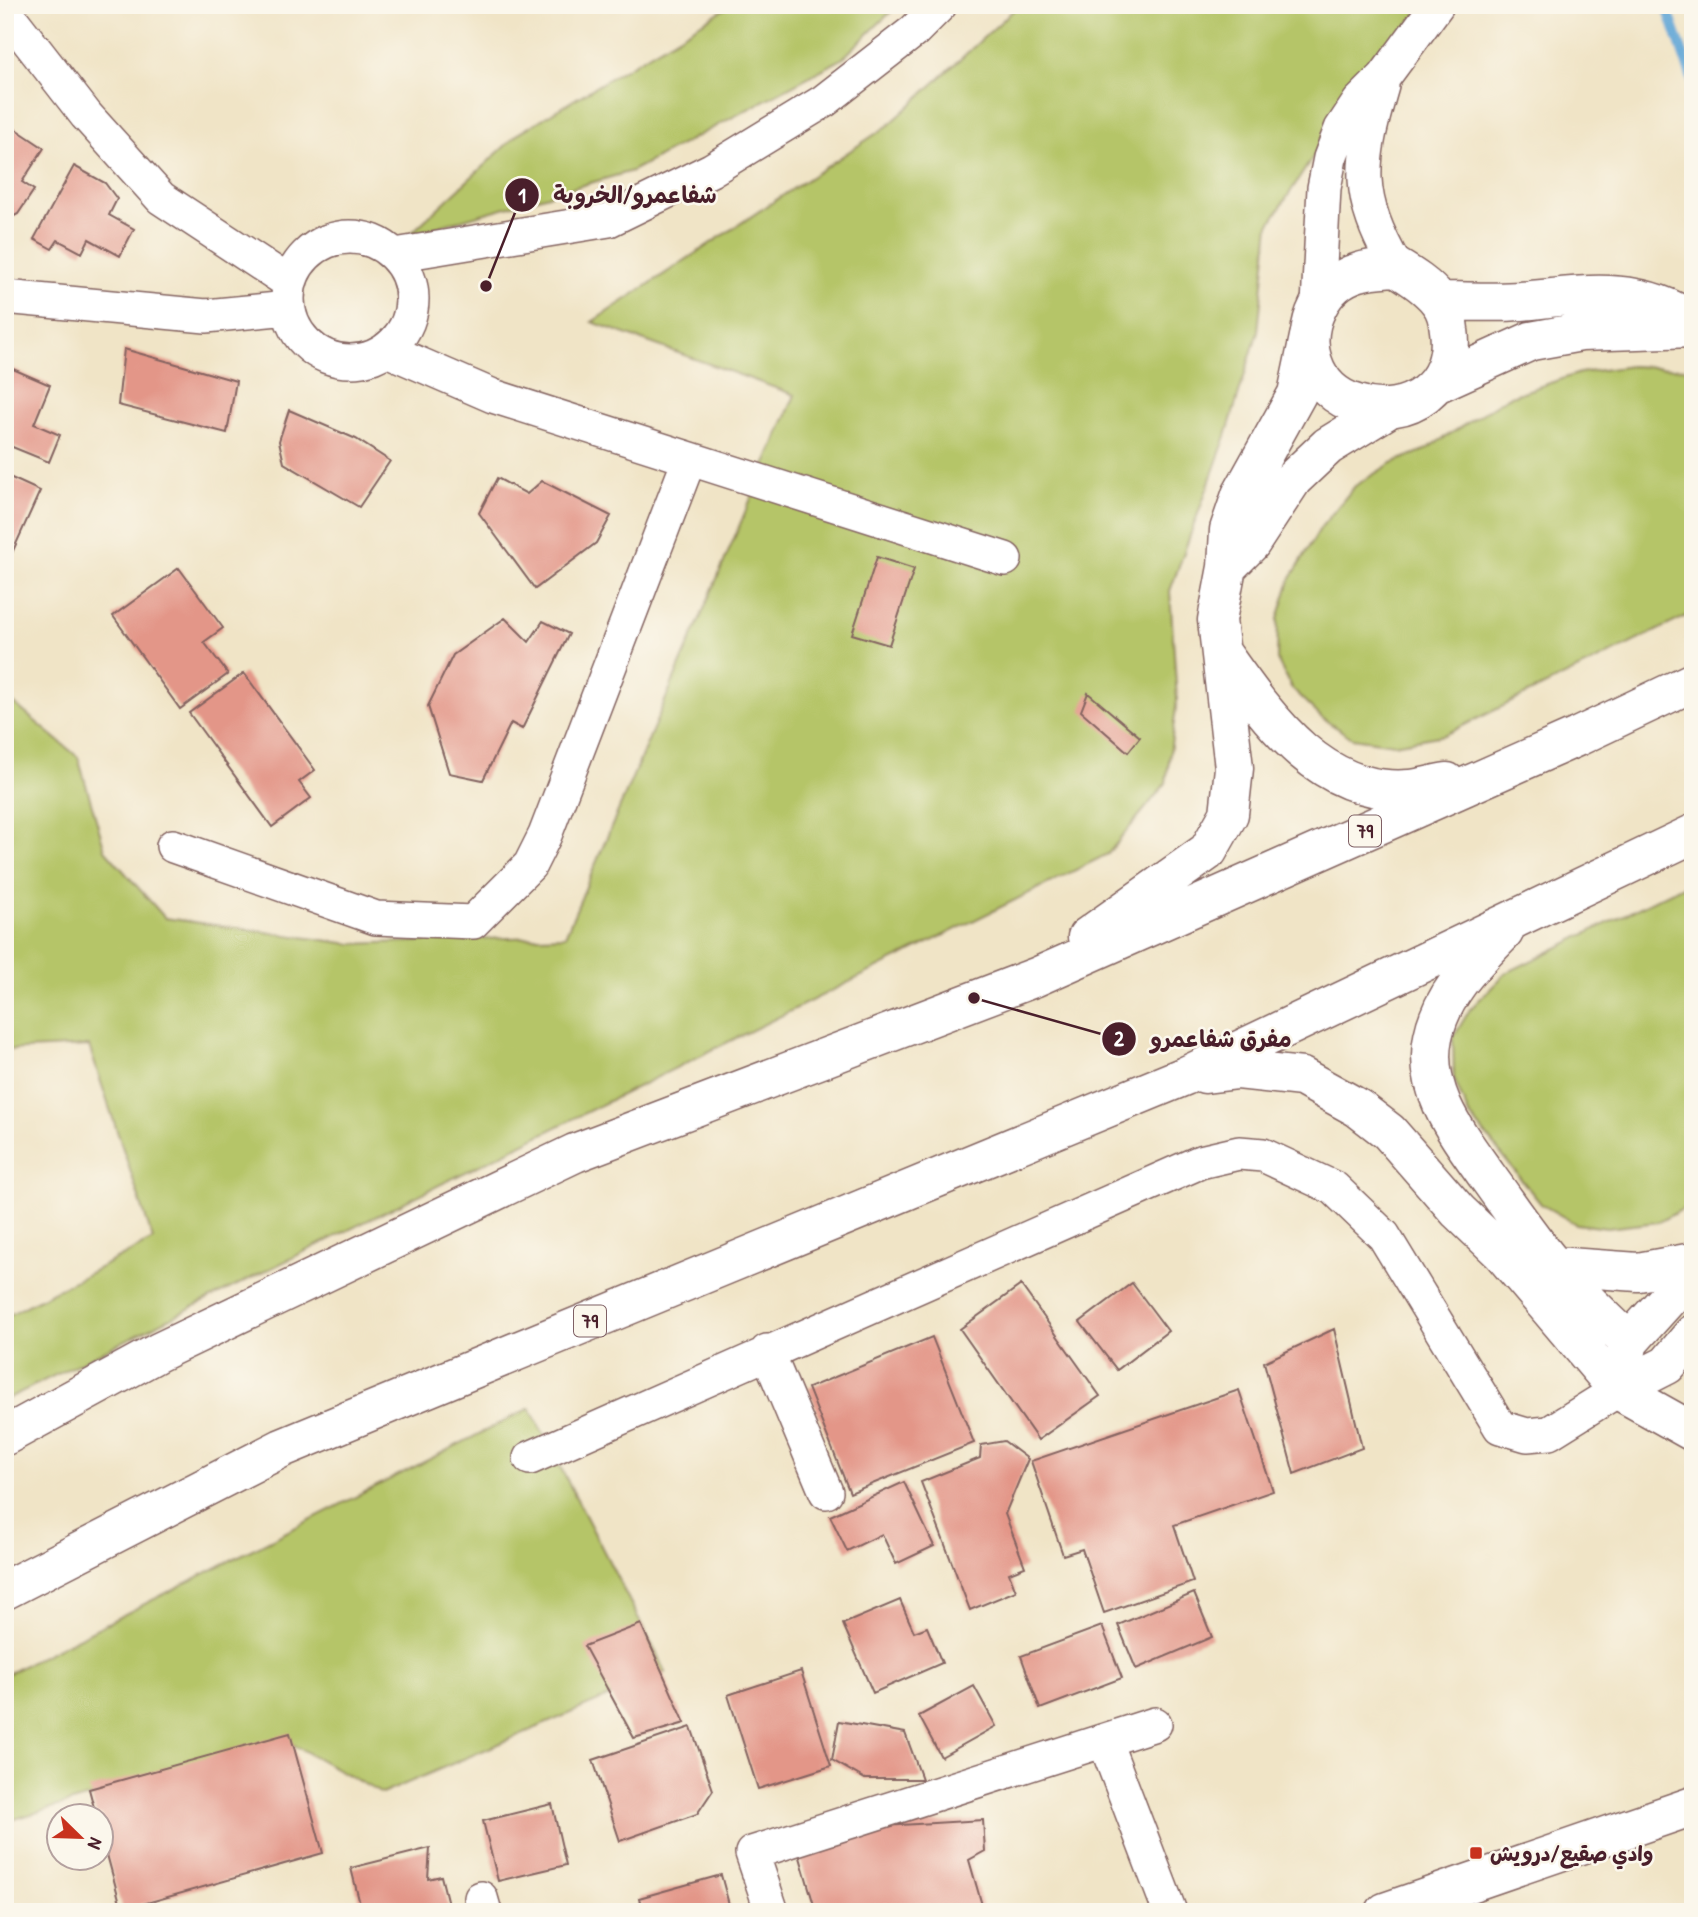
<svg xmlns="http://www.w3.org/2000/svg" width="1698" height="1917" viewBox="0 0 1698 1917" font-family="'Patrick Hand','Playpen Sans Arabic',sans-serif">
<rect width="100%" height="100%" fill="#fbf7ec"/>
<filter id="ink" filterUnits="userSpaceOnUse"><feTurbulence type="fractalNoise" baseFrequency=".0143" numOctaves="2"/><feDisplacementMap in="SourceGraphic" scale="14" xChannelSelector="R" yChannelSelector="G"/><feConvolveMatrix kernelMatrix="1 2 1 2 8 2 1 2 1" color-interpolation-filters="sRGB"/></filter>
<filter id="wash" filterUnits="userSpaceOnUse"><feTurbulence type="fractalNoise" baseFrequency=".00686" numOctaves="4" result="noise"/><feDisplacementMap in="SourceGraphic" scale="28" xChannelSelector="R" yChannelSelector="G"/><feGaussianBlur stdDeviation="1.57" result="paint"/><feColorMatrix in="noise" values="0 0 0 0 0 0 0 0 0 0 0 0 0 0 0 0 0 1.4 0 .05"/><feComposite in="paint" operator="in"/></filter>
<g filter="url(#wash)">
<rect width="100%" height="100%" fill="#f0e4c6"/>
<path fill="#b5c567" stroke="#807249" stroke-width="2" d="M731 5H898L842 59 632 171 409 235 519 133Z
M1019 5H1425L1342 112 1269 225 1258 331 1226 436 1170 591 1177 700 1166 783 1108 854 5 1400V1317L153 1240 89 1046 5 1050V696L78 757 105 850 165 918 351 944 565 936 795 395 592 322 889 125Z
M1631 366 1693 369V613L1444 735 1394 744 1352 738 1322 718 1292 689 1277 660 1278 619 1290 580 1321 527 1355 486 1392 463 1425 450 1508 397 1580 373Z
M1693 881V1204L1658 1222 1607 1228 1576 1224 1541 1204 1468 1113 1454 1079 1453 1038 1470 1009 1506 973Z
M530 1408 666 1672 382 1794 283 1739 5 1822V1675Z"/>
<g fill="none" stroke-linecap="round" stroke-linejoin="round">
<path stroke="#60a6d6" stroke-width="10" d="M1666 5 1693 82"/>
</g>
<g id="blocks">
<path fill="#e39688" d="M5 122 44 148 22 182 34 190 18 214 5 221Z
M74 166 105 183 117 199 109 215 134 229 120 256 89 239 82 253 58 240 52 249 34 239Z
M124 349 236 381 227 433 118 405Z
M6 366 50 385 34 424 60 435 49 462 5 444Z
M289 410 356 439 390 461 359 507 284 463 279 441Z
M5 475 40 491 12 553 5 550Z
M497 478 527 494 542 481 611 516 596 543 535 589 479 513Z
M877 557 914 569 889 645 852 634Z
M179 568 223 628 204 642 228 674 180 709 113 616Z
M505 618 529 642 543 621 569 634 522 729 511 723 483 780 449 773 428 706 453 655Z
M244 673 315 770 299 782 311 798 272 827 189 713Z
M1088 693 1140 737 1128 752 1081 711Z
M1132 1283 1168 1331 1117 1370 1080 1322Z
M1021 1285 1100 1396 1038 1440 960 1329Z
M1334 1329 1362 1448 1294 1474 1264 1362Z
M932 1337 974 1443 850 1493 808 1388Z
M1239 1390 1273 1491 1174 1525 1193 1582 1104 1613 1082 1549 1063 1555 1031 1461Z
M1004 1441 1028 1459 1005 1514 1025 1567 1009 1573 1016 1591 970 1610 921 1482 980 1458 981 1445Z
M904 1482 934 1546 896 1564 882 1534 847 1551 830 1516Z
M1194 1593 1212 1637 1136 1669 1118 1625Z
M900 1600 914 1632 927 1627 942 1663 873 1693 843 1624Z
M641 1624 685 1723 634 1738 584 1646Z
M1102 1626 1122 1678 1040 1709 1021 1656Z
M801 1671 831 1766 758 1789 728 1695Z
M974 1686 996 1726 941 1757 919 1716Z
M839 1721 905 1733 922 1779H865L832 1760Z
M691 1727 713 1790 697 1814 620 1841 593 1760Z
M290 1733 323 1853 122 1910 102 1836V1815H96L89 1789Z
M552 1804 566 1865 498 1881 483 1821Z
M983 1820 985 1851 969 1860 984 1912H816L795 1840 834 1829Z
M430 1848 428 1879 441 1876 450 1912H362L351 1868Z
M721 1875 731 1912H643L639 1898Z"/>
</g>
</g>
<g filter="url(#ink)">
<use href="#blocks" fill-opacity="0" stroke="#846461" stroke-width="2"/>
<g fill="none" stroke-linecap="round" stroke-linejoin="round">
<defs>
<path id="minor" d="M5 11 86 115 161 198 290 283
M1382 86C1359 165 1355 195 1396 267
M288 299a62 62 0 1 1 124 0a62 62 0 1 1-124 0Z
M395 255 609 220 711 170 824 101 914 31 940 5
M5 297 206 316 288 308
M1318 305 1324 188 1330 158 1341 129 1359 102 1384 77 1437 5
M387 350 493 396 1005 559
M173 846 376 918 473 922 530 865 545 835 689 460
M767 1351 826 1492
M530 1458 1200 1162 1239 1153 1263 1155 1334 1188 1384 1236 1500 1427 1527 1435 1549 1433 1618 1390
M1105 1742 1170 1912
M481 1898 485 1912
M772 1912 752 1853 1155 1724"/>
<path id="tertiary" d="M1396 267C1411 276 1427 286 1438 300 1445 308 1448 320 1449 330 1457 385 1408 421 1357 404 1336 398 1320 383 1313 362 1301 326 1322 282 1359 272 1371 268 1384 268 1396 267Z
M1440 301C1467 301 1494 303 1521 301 1583 295 1639 284 1693 322
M1436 384 1531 341 1581 332 1693 328
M1618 1390 1629 1342 1693 1271
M1618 1390 1667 1365 1693 1334
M1618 1390 1693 1432
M1385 1912 1693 1806"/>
<path id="trunk" d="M1227 567 1251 543 1293 479 1328 446 1385 411
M1223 655C1267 717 1321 797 1410 789 1422 788 1434 784 1447 782
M1504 932C1474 963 1442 993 1433 1037 1422 1090 1458 1135 1487 1176 1509 1206 1530 1238 1554 1266 1577 1293 1604 1317 1629 1342
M1087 937 1208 851 1229 814 1234 768 1217 620 1227 567 1229 530 1241 495 1297 394 1309 337
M1205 1074 1238 1070 1302 1077 1358 1108 1389 1132 1458 1211 1502 1253 1618 1390
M1554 1266 1638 1272 1693 1262
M5 1436 159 1352 575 1153 1036 977 1577 737 1693 682
M5 1590 282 1448 1185 1076 1693 834"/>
</defs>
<use href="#minor" stroke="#846461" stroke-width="36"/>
<use href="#tertiary" stroke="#846461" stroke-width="41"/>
<use href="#trunk" stroke="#846461" stroke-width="41"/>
<use href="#minor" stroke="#fff" stroke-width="33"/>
<use href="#tertiary" stroke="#fff" stroke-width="38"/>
<use href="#trunk" stroke="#fff" stroke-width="38"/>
</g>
</g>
<rect fill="#c8321e" stroke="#fbf7ec" stroke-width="2.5" x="1469" y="1846" width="14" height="14" rx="3.5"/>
<g text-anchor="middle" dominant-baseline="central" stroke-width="5" stroke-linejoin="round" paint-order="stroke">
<g fill="#fbf7ec" stroke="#7f6065" stroke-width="2">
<rect x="1349" y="815.5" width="32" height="31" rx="5"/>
<rect x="574" y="1305.5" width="32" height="31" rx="5"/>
</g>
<g font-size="19" font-weight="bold" fill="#4a1f2b">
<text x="1365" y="831">79</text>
<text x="590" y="1321">79</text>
</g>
<g font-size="21" font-weight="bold" fill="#4a1f2b" stroke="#fbf7ec" text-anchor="start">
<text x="1490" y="1853">وادي صقيع/درويش</text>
</g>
</g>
<path fill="none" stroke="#4a1f2b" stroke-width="2.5" d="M486 286L522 195M974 998L1119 1039"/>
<g fill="#4a1f2b" stroke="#fbf7ec" stroke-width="2.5">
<circle cx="486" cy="286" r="7"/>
<circle cx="974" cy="998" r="7"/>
<circle cx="522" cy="195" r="18"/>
<circle cx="1119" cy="1039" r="18"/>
</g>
<g font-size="21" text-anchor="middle" font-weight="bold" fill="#fff">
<text x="522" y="203">1</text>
<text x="1119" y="1046">2</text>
</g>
<g font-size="23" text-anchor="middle" font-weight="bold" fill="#4a1f2b" stroke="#fbf7ec" stroke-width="5" stroke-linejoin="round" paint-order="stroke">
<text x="635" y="203">شفاعمرو/الخروبة</text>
<text x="1221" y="1047">مفرق شفاعمرو</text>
</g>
<rect width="1698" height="1917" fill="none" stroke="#fbf7ec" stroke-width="28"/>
<g transform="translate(80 1837) rotate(113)"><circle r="33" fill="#fbf7ec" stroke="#b4a19f" stroke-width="2"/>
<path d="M0-5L12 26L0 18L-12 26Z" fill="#c8321e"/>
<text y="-10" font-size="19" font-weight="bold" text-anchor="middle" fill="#4a1f2b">N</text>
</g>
</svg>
